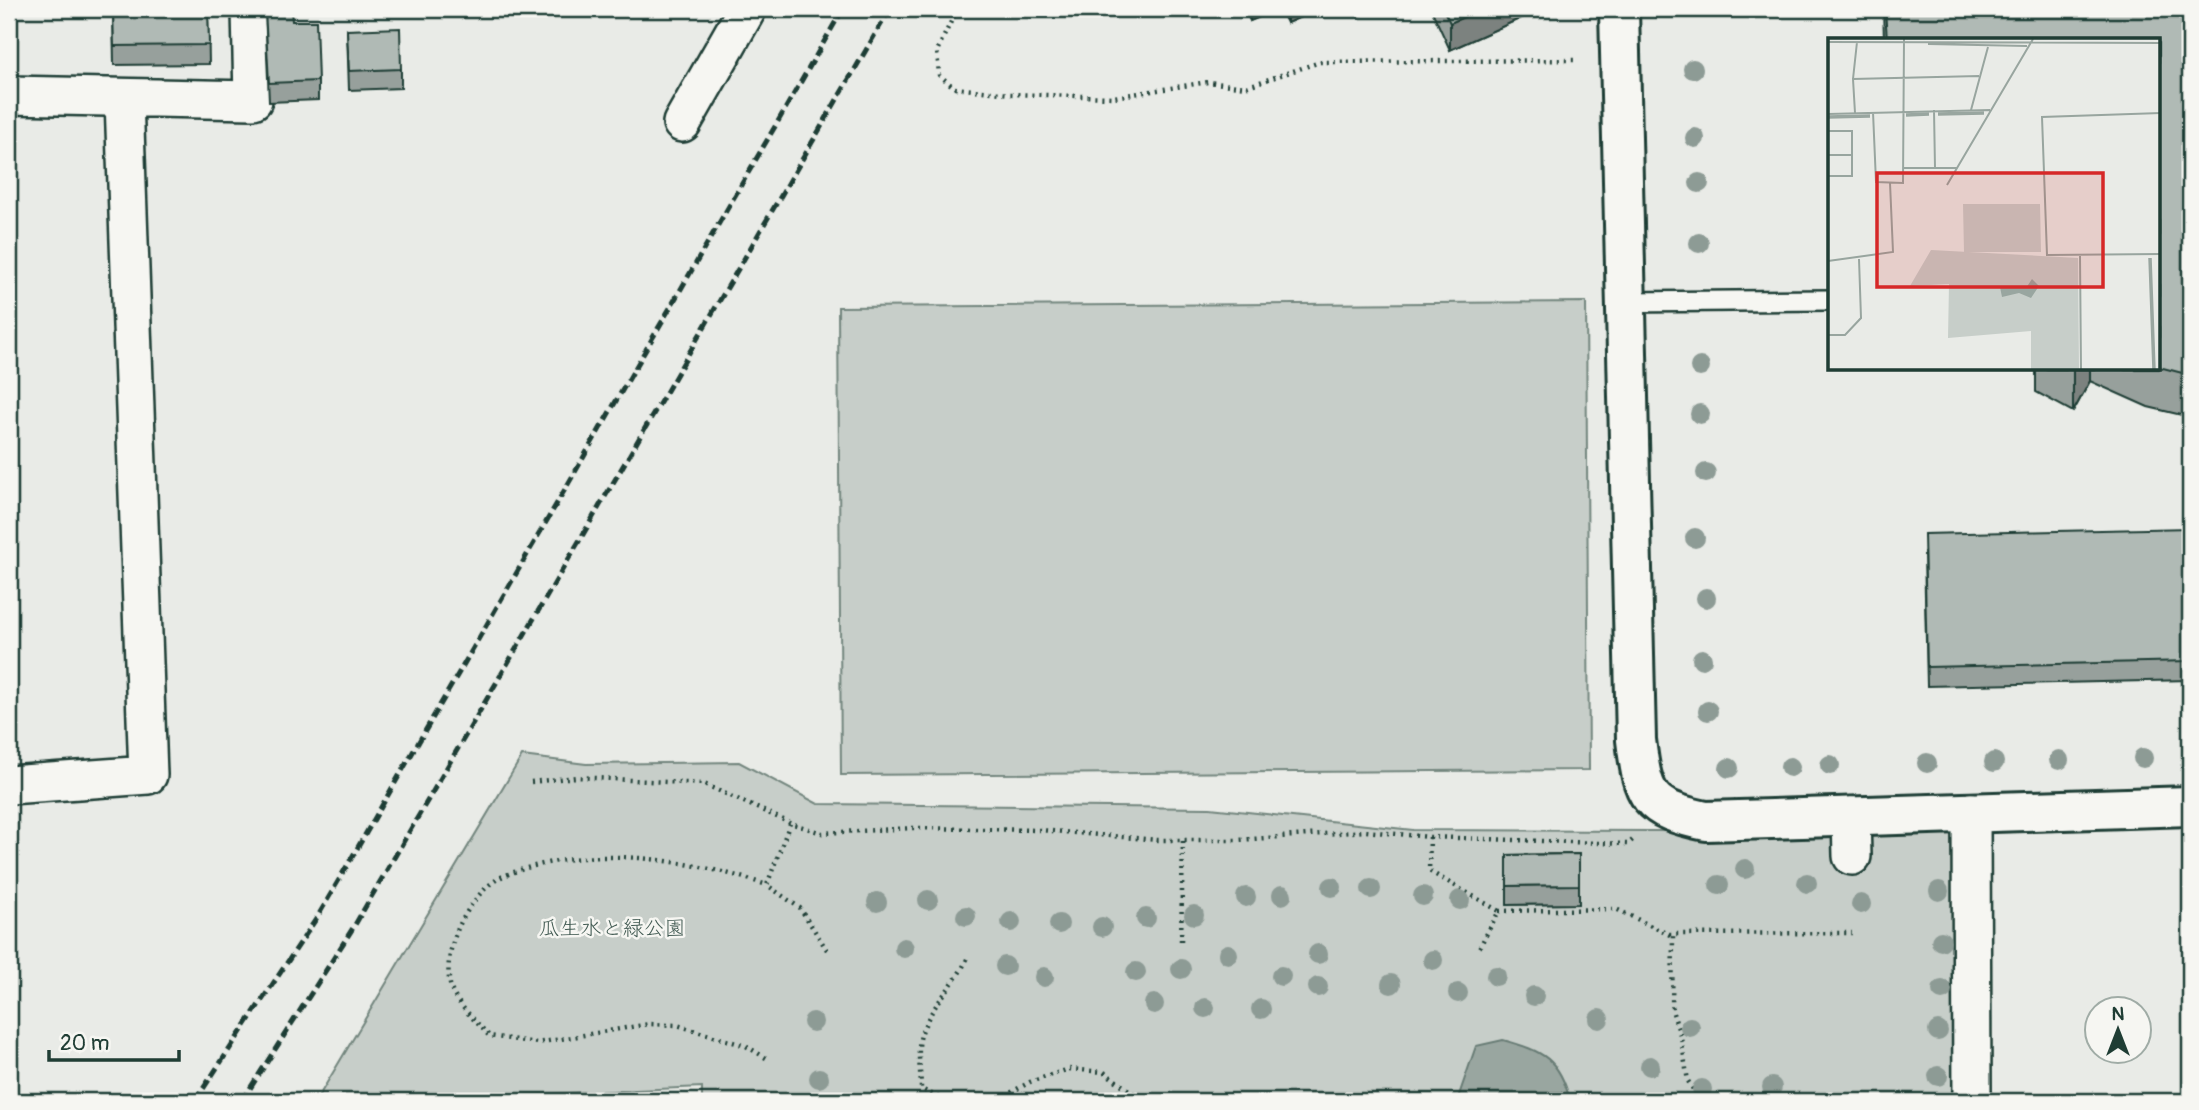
<svg xmlns="http://www.w3.org/2000/svg" width="2199" height="1110" viewBox="0 0 2199 1110" font-family="Pangolin,'Klee One',sans-serif">
<rect width="100%" height="100%" fill="#e9ebe7"/>
<filter id="ink" filterUnits="userSpaceOnUse"><feTurbulence type="fractalNoise" baseFrequency=".0143" numOctaves="2"/><feDisplacementMap in="SourceGraphic" scale="14" xChannelSelector="R" yChannelSelector="G"/><feConvolveMatrix kernelMatrix="1 2 1 2 8 2 1 2 1" color-interpolation-filters="sRGB"/></filter>
<g filter="url(#ink)">
<path fill="#c7cec9" stroke="#73867e" stroke-width="2" d="M1586 302 1589 770 841 775 838 307Z
M522 756 586 764 739 762 818 804 1210 808 1413 830 1952 832 1958 1101H702V1087L386 1101H316Z"/>
<path fill="#99a6a0" stroke="#687c75" stroke-width="2" d="M1503 1040C1543 1051 1560 1059 1570 1101H1457L1476 1046Z"/>
<g fill="none" stroke-linecap="round" stroke-linejoin="round">
<defs>
<path id="service" d="M1626 302 1830 300"/>
<path id="minor" d="M9 95 253 100 251 9
M682 123 747 9
M9 785 148 775 124 100
M1971 812 1972 1101
M1851 816 1852 856"/>
<path id="tertiary" d="M1619 9 1636 740C1643 797 1647 809 1706 821L2190 806"/>
</defs>
<use href="#service" stroke="#1f3d34" stroke-width="24"/>
<use href="#minor" stroke="#1f3d34" stroke-width="42"/>
<use href="#tertiary" stroke="#1f3d34" stroke-width="44"/>
<path stroke="#1f3d34" stroke-width="4.5" stroke-dasharray="2 5" stroke-linecap="butt" d="M957 9 937 51 939 75 955 88 1009 94 1114 97 1208 82 1245 87 1320 62 1578 60
M531 782 576 777 704 784 790 823
M1430 837 1429 871 1499 911 1478 950
M1499 911 1616 909 1670 935
M1181 941 1183 840
M827 950 800 908 767 885 790 823 822 833 914 828 1040 830 1158 840H1238L1365 831 1430 837 1628 844 1636 837
M967 959C954 987 927 1009 920 1039 917 1054 921 1073 921 1089L946 1101 997 1100 1030 1082 1069 1069 1104 1072 1139 1097
M766 1058 746 1046 677 1025 649 1024 537 1043 489 1036C480 1025 456 1003 452 991 444 969 451 943 460 924 469 906 486 882 506 875 589 843 685 858 767 885
M1700 1101 1688 1081 1681 1038 1672 1010 1673 936 1669 934 1852 933"/>
<use href="#service" stroke="#f6f6f2" stroke-width="19"/>
<use href="#minor" stroke="#f6f6f2" stroke-width="37"/>
<use href="#tertiary" stroke="#f6f6f2" stroke-width="38"/>
<path stroke="#1f3d34" stroke-width="5" stroke-dasharray="10 5" stroke-linecap="butt" d="M195 1101 318 916 843 9
M242 1101 353 928 890 9"/>
</g>
<g fill="#8d9b95">
<circle cx="1693" cy="69" r="10"/>
<circle cx="1695" cy="138" r="10"/>
<circle cx="1699" cy="183" r="10"/>
<circle cx="1699" cy="243" r="10"/>
<circle cx="1700" cy="367" r="10"/>
<circle cx="1700" cy="414" r="10"/>
<circle cx="1706" cy="473" r="10"/>
<circle cx="1695" cy="538" r="10"/>
<circle cx="1706" cy="598" r="10"/>
<circle cx="1702" cy="659" r="10"/>
<circle cx="1708" cy="711" r="10"/>
<circle cx="2143" cy="758" r="10"/>
<circle cx="2059" cy="760" r="10"/>
<circle cx="1994" cy="762" r="10"/>
<circle cx="1927" cy="763" r="10"/>
<circle cx="1830" cy="765" r="10"/>
<circle cx="1790" cy="767" r="10"/>
<circle cx="1729" cy="768" r="10"/>
<circle cx="1745" cy="869" r="10"/>
<circle cx="1807" cy="883" r="10"/>
<circle cx="1719" cy="885" r="10"/>
<circle cx="1332" cy="887" r="10"/>
<circle cx="1371" cy="889" r="10"/>
<circle cx="1939" cy="891" r="10"/>
<circle cx="1282" cy="895" r="10"/>
<circle cx="1423" cy="896" r="10"/>
<circle cx="1246" cy="897" r="10"/>
<circle cx="928" cy="900" r="10"/>
<circle cx="1460" cy="900" r="10"/>
<circle cx="877" cy="902" r="10"/>
<circle cx="1861" cy="904" r="10"/>
<circle cx="1194" cy="915" r="10"/>
<circle cx="966" cy="916" r="10"/>
<circle cx="1146" cy="918" r="10"/>
<circle cx="1011" cy="922" r="10"/>
<circle cx="1059" cy="924" r="10"/>
<circle cx="1102" cy="927" r="10"/>
<circle cx="1941" cy="941" r="10"/>
<circle cx="904" cy="948" r="10"/>
<circle cx="1228" cy="954" r="10"/>
<circle cx="1318" cy="954" r="10"/>
<circle cx="1433" cy="960" r="10"/>
<circle cx="1005" cy="966" r="10"/>
<circle cx="1181" cy="969" r="10"/>
<circle cx="1136" cy="972" r="10"/>
<circle cx="1281" cy="976" r="10"/>
<circle cx="1496" cy="976" r="10"/>
<circle cx="1044" cy="977" r="10"/>
<circle cx="1391" cy="984" r="10"/>
<circle cx="1318" cy="987" r="10"/>
<circle cx="1942" cy="990" r="10"/>
<circle cx="1458" cy="993" r="10"/>
<circle cx="1534" cy="996" r="10"/>
<circle cx="1154" cy="1004" r="10"/>
<circle cx="1205" cy="1008" r="10"/>
<circle cx="1261" cy="1009" r="10"/>
<circle cx="1599" cy="1019" r="10"/>
<circle cx="813" cy="1022" r="10"/>
<circle cx="1690" cy="1027" r="10"/>
<circle cx="1938" cy="1031" r="10"/>
<circle cx="1650" cy="1066" r="10"/>
<circle cx="1938" cy="1076" r="10"/>
<circle cx="819" cy="1078" r="10"/>
<circle cx="1772" cy="1087" r="10"/>
<circle cx="1702" cy="1089" r="10"/>
</g>
<path fill="#97a09c" stroke="#1f3d34" stroke-width="2" d="M113 9H208L209 64 114 65Z
M265 9 292 21 318 81V100L269 102Z
M1244 9H1279L1250 21Z
M1280 9H1319L1287 23Z
M1431 9H1537V11L1450 50Z
M1883 9H2190V417L2148 407 2090 381 2073 412 2036 392V369H2159V40H1884Z
M347 30 401 69V88L349 90Z
M2190 528V680L1927 686 1924 552Z
M1579 854V904L1507 905V855Z"/>
<path fill="#7b827f" stroke="#1f3d34" stroke-width="2" d="M1250 9H1279L1250 21Z
M1287 9H1319L1287 23Z
M1358 9H1375L1358 16Z
M1482 9H1537V11L1450 50V23Z
M2073 369H2090V381L2073 412Z"/>
<path fill="#b0bab5" stroke="#1f3d34" stroke-width="2" d="M113 9H208L209 45 114 46Z
M265 9 291 10 292 21H316L318 81 269 83Z
M1443 9H1482L1450 23Z
M1885 9H2190V375L2159 367V40H1887Z
M400 28 401 69 349 71 347 30Z
M2190 528V661L1927 667 1924 534Z
M1579 854V885L1507 886V855Z"/>
</g>
<g text-anchor="middle" dominant-baseline="central" stroke-width="5" stroke-linejoin="round" paint-order="stroke">
<g font-size="21" fill="#415a52" stroke="#f6f6f2">
<text x="612" y="928">瓜生水と緑公園</text>
</g>
</g>
<g transform="translate(1828 38)">
<rect width="332" height="332" fill="#e9ebe7"/>
<path d="M135 166H212L213 214H136ZM103 212 250 220 251 332H203V293L120 300 121 246 82 248Z" fill="#c7cec9"/>
<path d="M204 241 211 248 203 260 191 255 174 259 172 249 198 250Z" fill="#99a6a0"/>
<path fill="none" stroke="#99a6a0" stroke-width="3.5" d="M110 76 156 75M78 77 101 76M0 79 42 78M322 220 326 332"/>
<path fill="none" stroke="#98a59f" stroke-width="2" d="M0 4 333 5M100 6 199 8M25 41 29 4M143 72 160 9M45 74 48 144 75 145 76 1M27 75 25 41 151 38M333 75 214 79 219 217 333 216M0 76 162 72M0 93H24V138H0M0 117H23M75 130H107L106 72M107 130H129M119 147 205 1M252 218 253 332M0 223 65 214 62 145M0 297H17L33 280 31 221"/>
<path fill="#d62828" fill-opacity="0.15" stroke="#d62828" stroke-width="3.5" d="M49 135H275V249H49Z"/>
<rect width="332" height="332" fill="none" stroke="#1f3d34" stroke-width="3.5"/>
</g>
<rect width="2199" height="1110" fill="none" stroke="#f6f6f2" stroke-width="35"/>
<rect x="18" y="18" width="2164" height="1075" fill="none" stroke="#1f3d34" stroke-width="2.5" filter="url(#ink)"/>
<g transform="translate(2118 1030)"><circle r="33" fill="#f6f6f2" stroke="#a0aca6" stroke-width="2"/>
<path d="M0-5L12 26L0 18L-12 26Z" fill="#1f3d34"/>
<text y="-10" font-size="19" font-weight="bold" text-anchor="middle" fill="#1f3d34">N</text>
</g>
<path d="M49 1050v10h130v-10" fill="none" stroke="#1f3d34" stroke-width="3.5"/>
<text x="60" y="1050" font-size="21" fill="#1f3d34" stroke="#f6f6f2" stroke-width="5" paint-order="stroke">20 m</text>
</svg>
